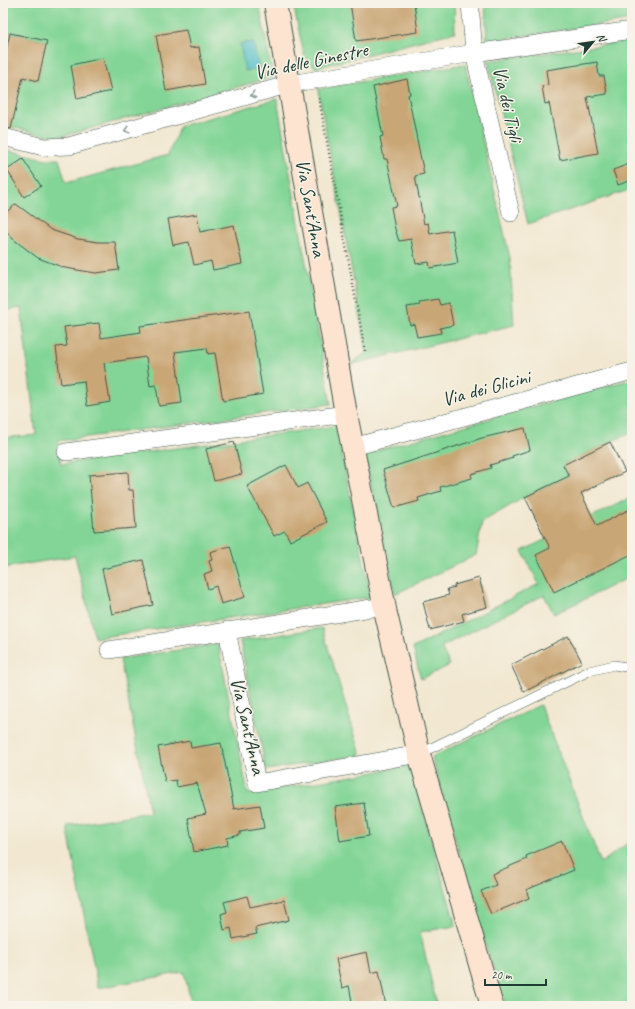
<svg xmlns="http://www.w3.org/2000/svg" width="635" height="1009" viewBox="0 0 635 1009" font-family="Caveat,sans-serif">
<rect width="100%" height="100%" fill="#f7f3e8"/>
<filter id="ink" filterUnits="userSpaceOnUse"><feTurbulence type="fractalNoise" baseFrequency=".025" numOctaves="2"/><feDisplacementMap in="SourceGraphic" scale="8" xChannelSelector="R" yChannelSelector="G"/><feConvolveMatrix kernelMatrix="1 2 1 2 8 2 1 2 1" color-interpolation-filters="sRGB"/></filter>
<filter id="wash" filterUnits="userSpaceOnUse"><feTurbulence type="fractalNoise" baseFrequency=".012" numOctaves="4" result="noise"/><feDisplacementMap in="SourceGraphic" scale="16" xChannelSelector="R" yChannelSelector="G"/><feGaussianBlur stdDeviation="0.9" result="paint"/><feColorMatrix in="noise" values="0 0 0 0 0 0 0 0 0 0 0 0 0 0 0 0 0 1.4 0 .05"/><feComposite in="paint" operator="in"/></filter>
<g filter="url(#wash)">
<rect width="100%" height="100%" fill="#f2e8d1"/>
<path fill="#82d596" stroke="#508965" d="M3 3H259L273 77 64 136 45 135 3 125 23 77 38 81 46 41 3 31Z
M293 3H454L455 32 315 68 304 55Z
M485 3H632V20L487 41Z
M632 41V189L528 224 488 61Z
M465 64 510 258 514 325 349 365 367 352 318 89Z
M277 99 331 404 58 441 61 464 336 426 371 597 95 638 75 556 3 568V438L36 435 21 308 3 311V149L46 159H59L66 183 168 155 180 126Z
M632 379V432L564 464 569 476 525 497 482 522 476 555 395 594 364 454Z
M632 497V576L554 614 544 595 441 647 450 665 421 679 413 648 539 584 522 551Z
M322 628 361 755 266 770 240 641Z
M218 644 248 794 410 766 456 926 420 932 437 1006H192L184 972 98 988 67 826 150 812 120 659Z
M540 705 601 863 632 840V1006H506L487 950 432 757Z"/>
<path fill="#51bfc8" stroke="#387e7e" d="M253 42 259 69 245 71 240 44Z"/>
<g id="blocks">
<path fill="#c9a675" d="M350 3H414L418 32 356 41Z
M186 30 190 48 199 47 205 84 166 91 156 35Z
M10 33 47 41 38 81 23 77 11 129 3 127V64Z
M103 58 111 91 77 99 71 65Z
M597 62 599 76H604L607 94 587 97 598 153 560 160 549 103 545 104 542 86 548 85 546 70Z
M407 79 410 94 408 95 424 174 415 176 424 224 428 223 430 234 452 230 458 263 430 268 429 262 416 264 411 239 399 241 395 229 391 207 397 206 387 159H384L380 137 383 136 373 87Z
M23 159 41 186 24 197 7 170Z
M632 163V180L618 185 613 170Z
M16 204 51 230 78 239 98 242H115L119 270 96 273 65 268 38 258 13 239 3 227V215Z
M197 214 200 232 234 225 242 264 213 270 211 261 194 265 189 242 173 245 168 219Z
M438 299 440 305 449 303 453 325 440 328 441 333 417 337 414 324 410 325 407 307 420 305 419 302Z
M249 311 263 394 223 401 215 353 208 354 207 348 175 352 182 403 159 406 156 385 150 386 146 357 104 363 110 402 87 406 84 381 61 384 56 347 67 346 64 327 99 323 101 338 141 332 140 326Z
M525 428 530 450 512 456 513 458 490 465 491 468 471 474 472 478 440 487 441 491 418 498 419 501 394 508 383 470 482 438Z
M234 442 242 474 214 481 206 449Z
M610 442 625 472 581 493 597 526 632 508V554L554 592 536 555 550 548 525 497 569 476 563 465Z
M286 465 298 488 307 483 327 522 290 541 285 531 274 536 247 486Z
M128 472 129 490H133L136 528 94 531 89 475Z
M230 546 245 597 221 604 216 586 208 589 204 574 212 571 209 561 212 560 210 552Z
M143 560 153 605 112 614 102 569Z
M479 578 487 607 462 614 464 621 430 630 423 602 449 595 447 589 455 587 454 585Z
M568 636 582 662 524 692 511 665Z
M190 741 191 748 221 743 234 809 260 805 264 828 240 832V835L227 838 228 845 194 852 188 818 206 814 197 783 177 787 176 780 165 782 158 747Z
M364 803 369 836 340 841 335 807Z
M562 841 574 870 526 890 529 898 491 914 481 891 496 885 492 874 527 859 526 856Z
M247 896 250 907 284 900 289 920 255 928 257 934 233 939 231 928 224 930 221 914 227 912 224 902Z
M367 952 371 973 379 971 386 1006H353L349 986 342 988 336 959Z"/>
</g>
</g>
<g filter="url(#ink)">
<use href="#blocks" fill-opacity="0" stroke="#3f574c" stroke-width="1"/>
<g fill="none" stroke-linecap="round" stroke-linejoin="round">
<defs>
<path id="lane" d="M419 754 589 671 614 665 632 668"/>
<path id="street" d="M470 3 474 53 511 213
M3 137 44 147 69 146 290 84 474 53 632 30
M353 447 632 371
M66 452 346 414
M227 630 257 783 419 754
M109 650 384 606"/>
<path id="secondary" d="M275 3 346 414 386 614 419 754 492 1006"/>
</defs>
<use href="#lane" stroke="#3f574c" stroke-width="10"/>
<use href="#street" stroke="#3f574c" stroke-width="18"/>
<use href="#secondary" stroke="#3f574c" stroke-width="24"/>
<path stroke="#3f574c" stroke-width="2.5" stroke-dasharray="1 3" stroke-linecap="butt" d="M319 98 365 351"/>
<use href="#lane" stroke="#fff" stroke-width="9"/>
<use href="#street" stroke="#fff" stroke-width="17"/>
<use href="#secondary" stroke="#fde4d1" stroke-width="22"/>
</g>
<defs><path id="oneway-chevron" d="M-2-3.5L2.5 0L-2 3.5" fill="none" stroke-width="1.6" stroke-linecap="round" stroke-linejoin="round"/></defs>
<g stroke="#8f9e9a">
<use href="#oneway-chevron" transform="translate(253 95) rotate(164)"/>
<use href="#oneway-chevron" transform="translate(127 130) rotate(165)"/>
</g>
</g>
<g text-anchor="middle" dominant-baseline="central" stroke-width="3" stroke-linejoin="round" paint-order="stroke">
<g font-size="20" fill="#1f3d34" stroke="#f7f3e8">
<text transform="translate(311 61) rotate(-12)">Via delle Ginestre</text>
<text transform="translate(508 104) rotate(77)">Via dei Tigli</text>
<text transform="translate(311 208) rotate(80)">Via Sant'Anna</text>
<text transform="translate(486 388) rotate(-15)">Via dei Glicini</text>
<text transform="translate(248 726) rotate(77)">Via Sant'Anna</text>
</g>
</g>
<rect width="635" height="1009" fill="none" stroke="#f7f3e8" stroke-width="16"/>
<g transform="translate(593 42) rotate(61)" stroke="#f7f3e8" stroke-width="3" paint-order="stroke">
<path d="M0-3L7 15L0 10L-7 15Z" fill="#1f3d34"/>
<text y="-6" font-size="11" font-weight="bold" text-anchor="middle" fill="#1f3d34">N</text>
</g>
<path d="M485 979v6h61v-6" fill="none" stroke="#1f3d34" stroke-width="2"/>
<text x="491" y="979" font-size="12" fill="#1f3d34" stroke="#f7f3e8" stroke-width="3" paint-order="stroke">20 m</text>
</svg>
